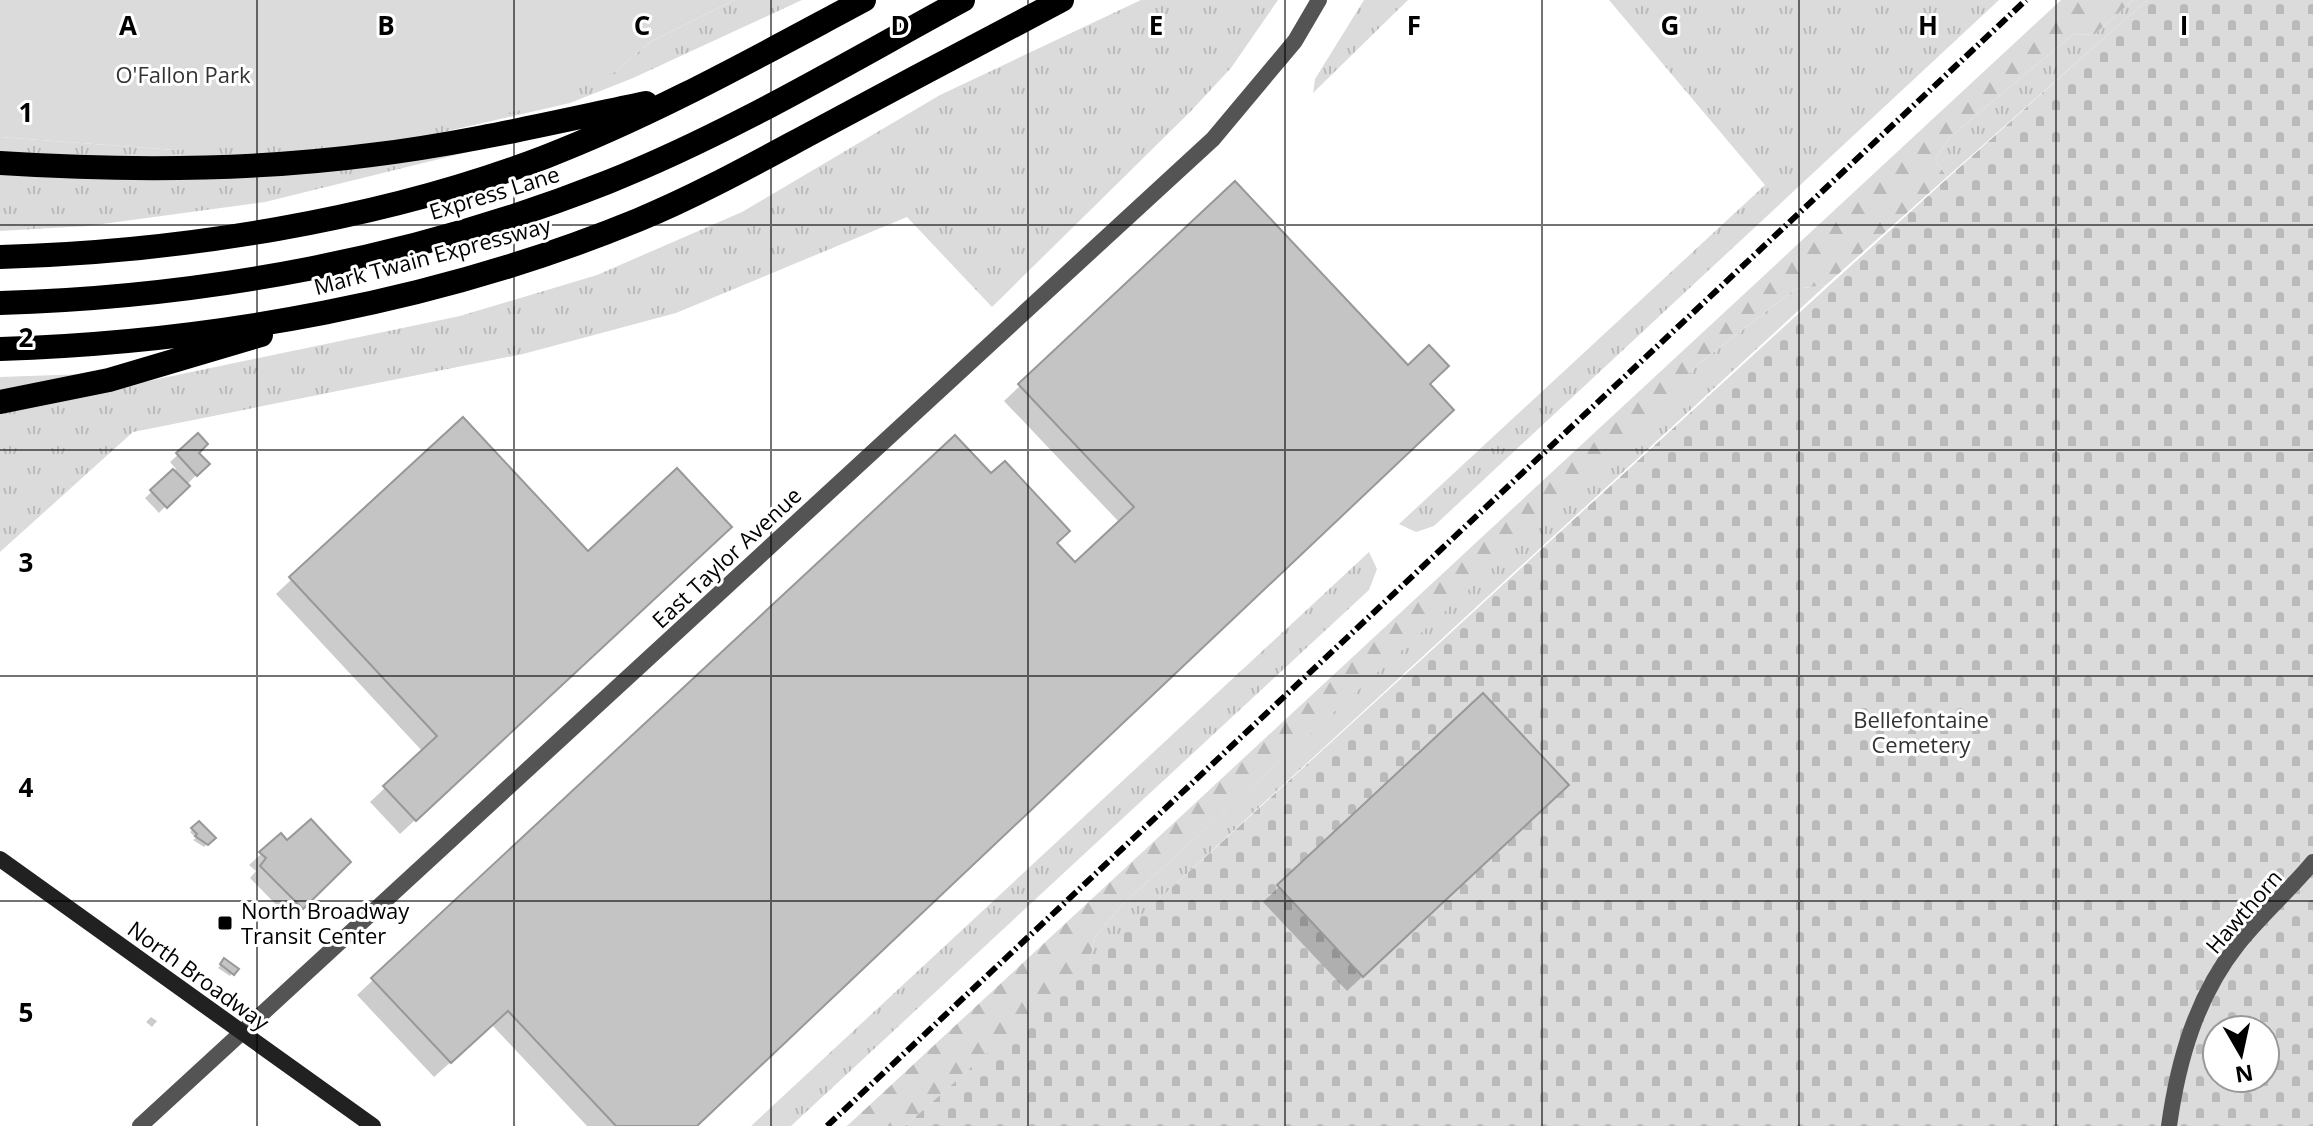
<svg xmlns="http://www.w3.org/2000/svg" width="2313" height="1126" viewBox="0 0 2313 1126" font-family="'Open Sans',sans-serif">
<defs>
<pattern id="grass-tufts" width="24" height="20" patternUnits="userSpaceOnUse" patternTransform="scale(2)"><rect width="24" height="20" fill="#dbdbdb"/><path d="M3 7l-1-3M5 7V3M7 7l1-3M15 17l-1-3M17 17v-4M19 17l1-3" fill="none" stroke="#bababa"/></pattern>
<pattern id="forest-firs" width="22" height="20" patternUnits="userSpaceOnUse" patternTransform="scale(2)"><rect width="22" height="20" fill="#dbdbdb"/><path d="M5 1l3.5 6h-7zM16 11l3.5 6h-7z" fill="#bababa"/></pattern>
<pattern id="cemetery-stones" width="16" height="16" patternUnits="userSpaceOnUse" patternTransform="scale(2)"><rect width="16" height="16" fill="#dbdbdb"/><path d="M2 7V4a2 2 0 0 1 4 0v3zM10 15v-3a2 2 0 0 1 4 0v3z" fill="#bababa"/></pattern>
</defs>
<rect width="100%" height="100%" fill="#fff"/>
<path fill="url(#grass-tufts)" d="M734 0H802L633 78 570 103 439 133 378 145 201 160 0 152V137L174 150 615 72 650 42Z
M1141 0H1278L1231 68 1190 112 992 307 907 217 676 313 523 354 133 432 0 552V412L460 316 597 275 742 212 940 95Z
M1364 0H1408L1313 93 1315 79Z
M1609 0H1999L1434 526 1416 532 1399 524 1765 185Z
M2133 0H2147L1947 177 1935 160 1950 137 2072 35 2095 34Z
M468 146V152L265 202 87 226 0 231V170Z
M1826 285 1090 963 1094 938 1124 903 1676 400 1692 369 1795 289Z
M85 374 0 393V377Z
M1369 552 1377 569 1369 590 791 1126H751Z"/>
<path fill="url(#forest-firs)" d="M2061 0H2133L2095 34 2072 35 1950 137 1935 160 1947 177 1826 285 1795 289 1692 369 1677 400 1124 903 1094 938 1090 963 905 1126H847Z"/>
<path fill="url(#cemetery-stones)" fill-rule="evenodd" d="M2147 0H2313V1126H905C1324 757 1728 370 2147 0ZM2217 1030H2265V1078H2217Z"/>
<path fill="#dbdbdb" d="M0 0H734L650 42 615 72 527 109 356 143 174 150 0 137Z"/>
<path fill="#0003" d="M1235 184 1408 367 695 1126H587L492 1025 434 1077 357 995 955 437 1075 565 1120 523 1004 401Z
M462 419 588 553 715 542 400 834 370 802 423 752 276 594Z
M198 436 196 453 207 464 159 513 145 498 176 469 170 462Z
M1482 696 1551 800 1347 991 1263 902Z
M199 824 213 838 204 847 193 840 196 838 190 832Z
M281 836 287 843 348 862 290 919 250 878 256 871 249 865Z
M224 961 236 969 230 976 218 968Z
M151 1017 157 1021 152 1027 146 1022Z"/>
<path fill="#c4c4c4" stroke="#989898" stroke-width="2" d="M1235 181 1408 365 1429 345 1449 366 1430 384 1454 410 697 1126H616L508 1011 451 1063 371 978 955 435 991 473 1005 461 1070 531 1057 543 1075 562 1134 507 1018 384Z
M463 417 588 551 677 468 732 527 416 821 383 786 437 736 289 577Z
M198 433 208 444 199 453 210 464 197 476 176 453Z
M173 469 190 486 167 508 150 490Z
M1483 693 1569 785 1363 977 1277 885Z
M311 819 351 862 303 909 260 866 266 858 259 852 281 833 287 840Z
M199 821 216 838 208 845 195 836 197 834 191 828Z
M224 958 239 969 234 975 220 964Z"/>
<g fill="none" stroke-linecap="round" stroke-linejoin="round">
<path stroke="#545454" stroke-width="16" d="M2169 1126C2178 1061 2196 997 2238 944 2261 915 2289 891 2313 862"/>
<path stroke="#545454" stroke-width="16" d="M140 1126 1213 139 1295 41 1319 0"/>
<path stroke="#212121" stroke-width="16" d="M0 859 373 1126"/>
<path stroke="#000" stroke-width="24" d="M0 163C124 171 248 171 371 155 463 144 555 122 646 103
M0 257C178 252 378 221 545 157 656 114 759 56 864 0
M0 303C206 297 416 258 608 182 731 133 847 63 963 0
M0 349C215 342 438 302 638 220 701 194 761 160 821 128 901 85 982 42 1062 0
M0 402 109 380 261 335"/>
<path stroke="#000" stroke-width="6" stroke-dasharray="12 4 2 4" stroke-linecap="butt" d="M827 1126 2026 0"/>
</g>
<path fill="none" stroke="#000" stroke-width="2" stroke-opacity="0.55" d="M257 0V1126M514 0V1126M771 0V1126M1028 0V1126M1285 0V1126M1542 0V1126M1799 0V1126M2056 0V1126M0 225H2313M0 450H2313M0 676H2313M0 901H2313"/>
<rect fill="#000" stroke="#fff" stroke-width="3" x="217" y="915" width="16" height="16" rx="4"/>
<g text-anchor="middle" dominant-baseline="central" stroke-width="6" stroke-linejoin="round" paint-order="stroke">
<g font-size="22" fill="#323232" stroke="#fff">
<text x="183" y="74">O'Fallon Park</text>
<text x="1921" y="719">Bellefontaine<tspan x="1921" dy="25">Cemetery</tspan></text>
</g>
<g font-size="22" fill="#000" stroke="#fff">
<text transform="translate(494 192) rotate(-17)">Express Lane</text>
<text transform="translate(432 255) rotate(-15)">Mark Twain Expressway</text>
<text transform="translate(726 557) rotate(-43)">East Taylor Avenue</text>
<text transform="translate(2243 911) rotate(-49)">Hawthorn</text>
<text transform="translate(199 975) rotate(36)">North Broadway</text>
</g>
<g font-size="22" fill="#000" stroke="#fff" text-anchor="start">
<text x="241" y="910">North Broadway<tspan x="241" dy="25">Transit Center</tspan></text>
</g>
</g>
<g font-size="26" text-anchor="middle" font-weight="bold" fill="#000" stroke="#fff" stroke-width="6" stroke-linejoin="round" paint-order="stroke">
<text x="128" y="35">A</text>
<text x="386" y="35">B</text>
<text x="642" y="35">C</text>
<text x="900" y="35">D</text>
<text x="1156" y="35">E</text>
<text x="1414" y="35">F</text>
<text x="1670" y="35">G</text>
<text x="1928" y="35">H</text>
<text x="2184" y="35">I</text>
<text x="26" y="122">1</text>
<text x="26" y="347">2</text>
<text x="26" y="572">3</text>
<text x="26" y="797">4</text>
<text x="26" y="1022">5</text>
</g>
<g transform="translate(2241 1054) rotate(171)"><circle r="38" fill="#ffffff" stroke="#999999" stroke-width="2"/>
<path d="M0-6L14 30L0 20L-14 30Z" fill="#000000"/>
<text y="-12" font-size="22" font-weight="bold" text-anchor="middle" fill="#000000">N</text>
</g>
</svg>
